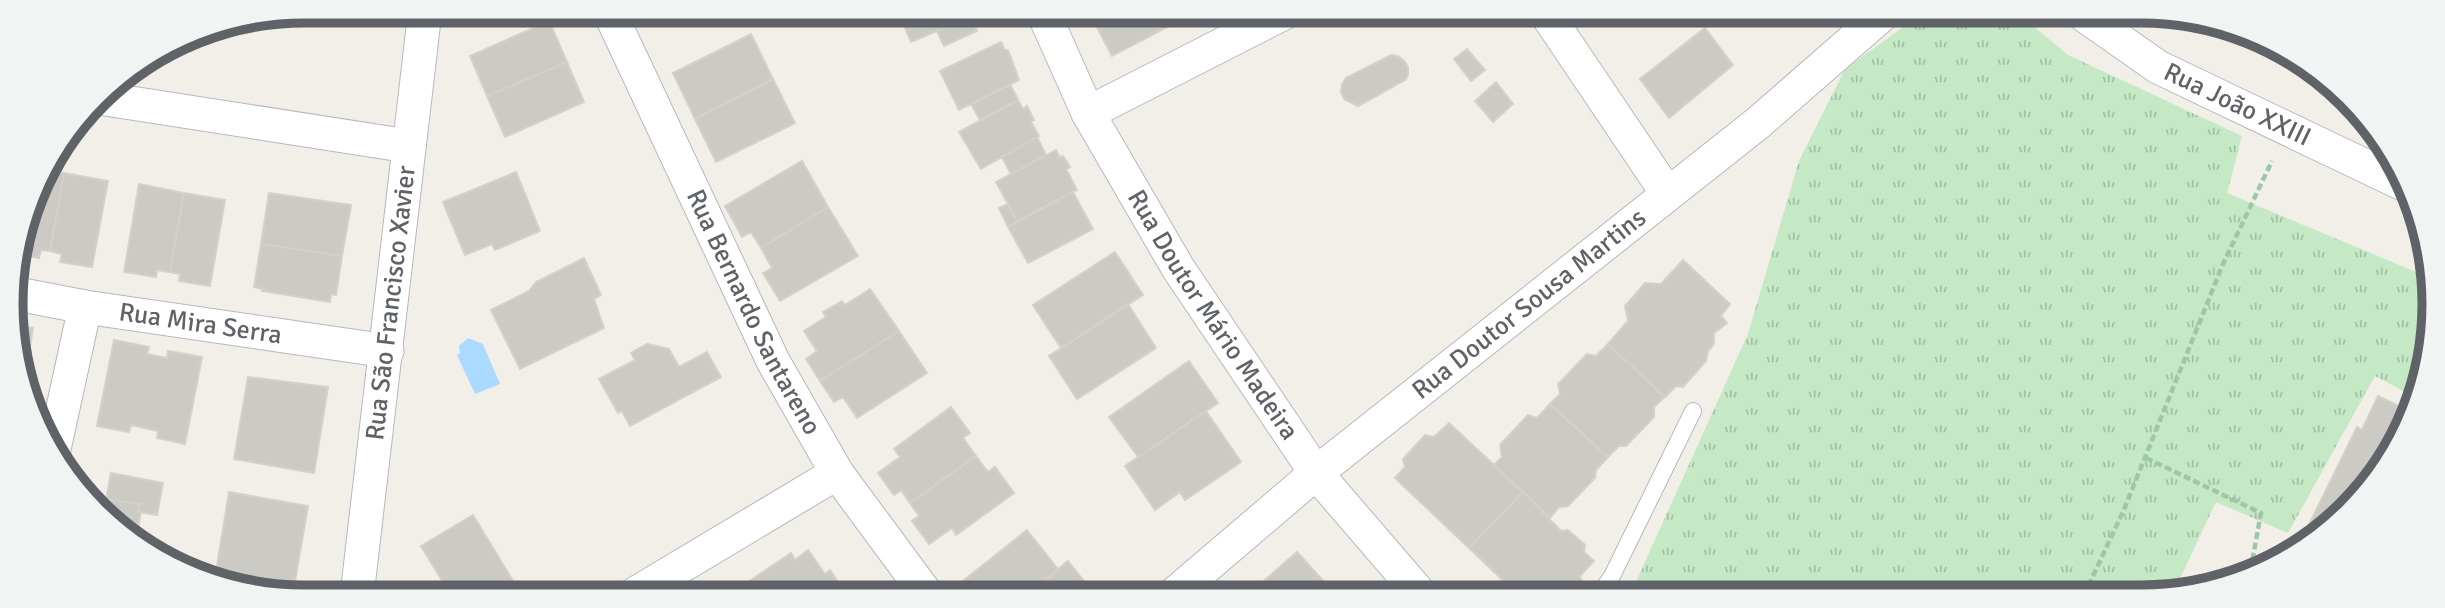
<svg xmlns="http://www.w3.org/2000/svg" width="2445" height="608" viewBox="0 0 2445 608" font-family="Signika,sans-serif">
<defs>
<pattern id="grass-tufts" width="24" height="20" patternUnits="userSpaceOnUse" patternTransform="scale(1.75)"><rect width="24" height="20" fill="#c5e8c5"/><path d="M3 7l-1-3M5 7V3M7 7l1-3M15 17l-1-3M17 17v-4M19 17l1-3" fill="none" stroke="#a3c0a4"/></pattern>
</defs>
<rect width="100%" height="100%" fill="#f1efe8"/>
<path fill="url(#grass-tufts)" d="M1923 13H2017L2068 55 2242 136 2227 193 2428 277 2432 343 2415 397 2375 376 2288 533 2216 502 2172 595H1630L1748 334 1799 161 1845 69Z"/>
<path fill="#aadaff" d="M468 338 483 344 500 384 475 394 457 355 460 353 459 346Z"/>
<path fill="#cccac5" stroke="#d6d1c6" stroke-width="2" d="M898 11H984L971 17 977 31 944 46 937 31 911 42Z
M1089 12H1167L1173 24 1112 56Z
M549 21 567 62 487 96 470 56Z
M2219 26 2288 50 2290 51 2283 64 2217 31Z
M1705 28 1733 65 1669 118 1640 79Z
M751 34 773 79 695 119 673 73Z
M1001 42 1005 50H1008L1019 80 959 110 940 71Z
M1467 49 1485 70 1471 81 1454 59Z
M1391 55 1398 56 1404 61 1408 67V75L1405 80 1358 106 1344 99 1341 92 1342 84 1346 78Z
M567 62 584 102 505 137 487 96Z
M773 79 795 123 716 162 695 119Z
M1496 82 1513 104 1493 122 1475 101Z
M1010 84 1018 100 980 120 971 104Z
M1018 100 1023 109 1027 106 1034 120 1031 122 1039 136 981 169 959 132Z
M1037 137 1046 155 1011 174 1002 157Z
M1056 150 1060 158 1063 156 1070 167 1066 169 1077 190 1017 221 996 182Z
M802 161 828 207 761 248 751 232 742 237 725 206Z
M45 169 64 173 50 251 41 250 39 258 19 254 41 174Z
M516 172 540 231 495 250 492 244 465 255 443 202Z
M64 173 108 181 92 267 60 262 62 254 50 251Z
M139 184 184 193 170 272 157 270 156 277 124 272Z
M1073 192 1093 229 1028 263 1008 227Z
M184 193 225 200 210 286 179 281 180 274 170 272Z
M269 193 351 205 342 256 261 244Z
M1008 204 1017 221 1008 227 999 208Z
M828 207 858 256 780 301 763 273 772 268 761 248Z
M261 244 342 256 336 295 331 294 330 302 262 291V289L254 287Z
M1115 252 1143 295 1061 348 1033 305Z
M584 258 601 295 594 299 604 328 520 369 491 310 529 291 536 282Z
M1683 260 1730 304 1721 316 1727 323 1714 333V344L1708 351 1706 361 1683 387 1676 386 1665 397 1608 344 1628 321 1625 306 1645 283 1661 284Z
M870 289 899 331 820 381 806 359 817 351 804 331 826 317 823 312 842 301 845 305Z
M1128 304 1156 348 1077 399 1049 356Z
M15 326 33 328 24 387 21 380Z
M899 331 927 373 857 418 843 397 834 402 820 381Z
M114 340 149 347 147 354 167 358 168 351 202 357 185 444 157 438 158 431 131 425 129 432 97 426Z
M647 344 669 349 679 367 707 352 721 377 630 426 622 411 618 413 599 379 635 360 631 353Z
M1608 344 1665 397 1654 407V417L1626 446H1619L1608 457 1550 404 1560 394 1558 384 1587 354 1596 356Z
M1189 361 1218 403 1138 457 1109 417Z
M248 377 328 387 314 473 234 459Z
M2378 396 2411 412 2404 434 2348 512 2299 545 2357 427 2362 430Z
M1550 404 1608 457 1596 470 1595 478 1568 506 1559 507 1550 518 1494 465 1502 457 1500 445 1528 415 1537 418Z
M951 407 970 433 963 438 976 456 910 503 901 490 894 495 878 473 900 457 894 449Z
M1206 411 1241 462 1185 500 1180 492 1155 510 1125 466Z
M1449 423 1523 492 1469 548 1395 478 1405 467 1403 459 1425 435 1434 437Z
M976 456 988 472 995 467 1014 493 956 535 952 528 929 544 912 521 919 516 910 503Z
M111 473 163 483 157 515 138 512 140 504 106 499Z
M229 492 308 506 293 593 215 578Z
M1523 492 1561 531 1568 530 1585 545 1584 552 1594 561 1580 576 1583 584 1572 595H1518L1469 548Z
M106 499 140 504 138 512H141L136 540 91 500 105 503Z
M473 515 521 594 451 595 421 546Z
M1027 530 1058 569 1028 595H966L958 585Z
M808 550 825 574 830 570 847 595H729L791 553 795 560Z
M1297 552 1336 595H1248Z
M1068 561 1095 595H1028L1058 569Z"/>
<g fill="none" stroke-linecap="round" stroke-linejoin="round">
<defs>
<path id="service" d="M1599 595 1612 576 1693 411"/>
<g id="minor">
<path id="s1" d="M609 11 773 361 837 473 927 595"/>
<path id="s2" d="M1043 12 1088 113 1178 268 1316 473 1421 595"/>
<path d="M1545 12 1667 193"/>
<path id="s3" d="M2081 13 2158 67 2403 184"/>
<path d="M99 98 408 146"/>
<path d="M1088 113 1286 12"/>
<path id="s4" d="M12 293 85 307 387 351"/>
<path d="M54 449 85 307"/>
<path id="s5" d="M357 595 425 11"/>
<path d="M633 595 837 473"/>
<path id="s6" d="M1173 595 1316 473 1758 123 1884 13"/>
</g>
</defs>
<use href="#service" stroke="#b5b8bc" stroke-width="18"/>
<use href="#minor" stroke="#b5b8bc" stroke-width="35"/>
<path stroke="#9cc7a9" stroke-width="4.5" stroke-dasharray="7 3.5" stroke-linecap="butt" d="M2146 458 2261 513 2250 573
M396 585 404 595
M2084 595 2123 512 2223 264 2272 161"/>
<use href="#service" stroke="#fff" stroke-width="16"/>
<use href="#minor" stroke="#fff" stroke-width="33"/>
</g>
<g text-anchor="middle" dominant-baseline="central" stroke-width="7" stroke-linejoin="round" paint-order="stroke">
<g font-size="26" fill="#5f6368" stroke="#fff">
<text stroke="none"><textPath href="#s3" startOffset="182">Rua João XXIII</textPath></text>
<text stroke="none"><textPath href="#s5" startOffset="294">Rua São Francisco Xavier</textPath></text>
<text stroke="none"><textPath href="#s6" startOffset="460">Rua Doutor Sousa Martins</textPath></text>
<text stroke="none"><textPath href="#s1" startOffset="334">Rua Bernardo Santareno</textPath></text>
<text stroke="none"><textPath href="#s2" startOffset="348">Rua Doutor Mário Madeira</textPath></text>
<text stroke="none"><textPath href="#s4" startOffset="191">Rua Mira Serra</textPath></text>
</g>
</g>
<path d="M0 0H2445V608H0ZM304 23H2141A281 281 0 0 1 2422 304V304A281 281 0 0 1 2141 585H304A281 281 0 0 1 23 304V304A281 281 0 0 1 304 23Z" fill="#f2f3f3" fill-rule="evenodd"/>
<path fill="none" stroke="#5f6368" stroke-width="9" d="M304 23H2141A281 281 0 0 1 2422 304V304A281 281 0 0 1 2141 585H304A281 281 0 0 1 23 304V304A281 281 0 0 1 304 23Z"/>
</svg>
